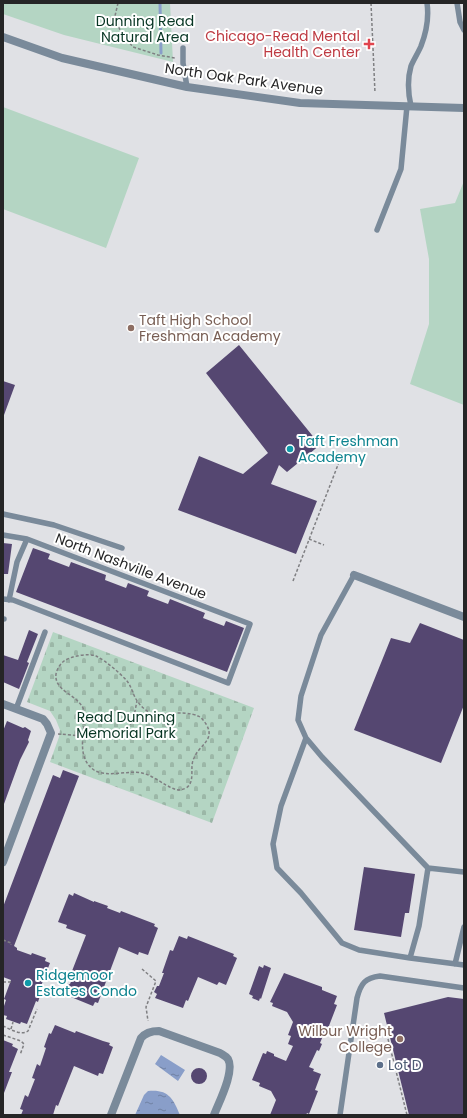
<svg xmlns="http://www.w3.org/2000/svg" width="467" height="1118" viewBox="0 0 467 1118" font-family="Poppins,sans-serif">
<defs>
<pattern id="cemetery-stones" width="16" height="16" patternUnits="userSpaceOnUse"><rect width="16" height="16" fill="#b4d5c3"/><path d="M2 7V4a2 2 0 0 1 4 0v3zM10 15v-3a2 2 0 0 1 4 0v3z" fill="#9bb7a7"/></pattern>
<pattern id="water-ripples" width="26" height="14" patternUnits="userSpaceOnUse"><rect width="26" height="14" fill="#899ec9"/><path d="M2 4q2-2 4 0t4 0M15 11q2-2 4 0t4 0" fill="none" stroke="#7081a3"/></pattern>
</defs>
<rect width="100%" height="100%" fill="#e0e1e5"/>
<path fill="url(#cemetery-stones)" d="M53 632 254 708 212 823 50 762 59 737 60 730 56 720 50 711 27 702Z"/>
<path fill="#b4d5c3" d="M3 3H170L173 62 64 35 3 14Z
M3 107 139 158 106 248 3 209Z
M464 181V405L410 384 429 324V259L420 209 455 203Z"/>
<path fill="url(#water-ripples)" d="M161 1055 185 1070 178 1081 155 1064Z
M148 1091C168 1089 173 1098 180 1115H135L144 1095Z"/>
<g fill="none" stroke-linecap="round" stroke-linejoin="round">
<path stroke="#899ec9" stroke-width="3" d="M160 3 161 53"/>
</g>
<path fill="#554771" d="M239 345 320 445 287 472 279 465 271 484 317 501 296 554 178 510 199 456 243 474 268 453 206 373Z
M3 381 15 385 4 415H3Z
M3 543 12 544 8 574H3Z
M33 548 50 554 48 559 69 567 71 562 106 575 105 580 126 588 128 583 149 591 147 596 168 604 170 599 205 613 203 618 224 626 226 621 244 628 227 672 16 592Z
M420 623 464 640V705L441 763 354 730 391 638 410 643Z
M29 630 38 634 27 662 29 663 19 689 3 682V655L18 660Z
M7 721 23 728 25 727 31 731 28 740 29 742 20 760 4 804 3 803V731Z
M63 770 79 776 14 946 17 948V950L31 955 32 953 46 958 45 961 50 963 41 986 43 987 38 1002 36 1001 27 1024 21 1022 20 1024 6 1019 7 1016 3 1015V1009L6 1000 4 999 11 980 3 977V907L53 775 60 778Z
M364 867 415 874 409 913H405L401 937 354 930Z
M74 893 94 902V901L108 906 107 908 120 913 121 911 155 924 154 926 158 928 148 955 139 952 138 955 119 947 98 1003 95 1002 93 1006 66 995 68 991 65 990 68 984H70L75 972 72 971 86 935 66 928 67 925 58 922 69 894 73 896Z
M179 936 187 939 188 936 234 954 233 956 237 958 226 985 219 982 217 985 198 977 188 1001 186 1000 183 1008 155 998 157 994 154 992 157 986H159L164 973H162L170 950 173 951Z
M264 965 271 968 261 999 260 998 259 1001 252 998 253 996 249 994 259 966 263 968Z
M284 973 322 987V990L337 996 334 1004 337 1005 327 1031H325L320 1043 322 1044 319 1051 317 1050 309 1067 314 1069 313 1071 321 1074 315 1090 318 1091 309 1114 307 1113 306 1115H270L276 1100 271 1091 259 1086 260 1083 252 1080 263 1053 266 1054 267 1051 274 1054V1056L286 1061 293 1046 288 1044 291 1036 288 1035 293 1022 287 1012 272 1006 273 1003 270 1002Z
M448 997 464 999V1115H409L384 1013Z
M55 1025 75 1033 76 1031 103 1041 110 1043 109 1045 113 1047 103 1074 99 1073 98 1076 74 1066 58 1106 56 1105 53 1115H21L23 1110 20 1109 25 1095 28 1097 35 1079 32 1078 37 1064 40 1066 46 1048 44 1047 49 1033 51 1034Z
M3 1040 13 1044 12 1046 18 1049 9 1072H12L4 1093H3Z
M191 1076a8 8 0 1 1 16 0a8 8 0 1 1-16 0Z"/>
<g fill="none" stroke-linecap="round" stroke-linejoin="round">
<path stroke="#7f7f82" stroke-width="1.5" stroke-dasharray="3 2" stroke-linecap="butt" d="M118 3 115 16 121 33 133 47 158 55 175 58
M371 3 375 93
M309 539 324 545
M293 581 341 457
M131 722 134 716 137 701
M58 734C74 735 95 738 110 735 114 734 120 732 124 730 128 726 131 723 136 720 148 714 186 710 198 716 201 717 204 721 206 724 216 740 199 745 194 758 189 767 196 782 186 788 178 792 174 789 166 785 159 781 151 775 142 773 128 770 106 778 94 770 78 759 83 739 84 723 84 718 85 712 83 708 76 694 54 691 56 674 57 669 60 664 64 661 71 656 88 653 96 656 106 661 120 673 127 681 132 687 133 696 138 702 142 708 148 712 154 715
M3 940 11 943V945
M142 969 156 981 146 1007 148 1021
M3 982H12
M3 1026C10 1029 21 1036 28 1031L37 1009
M11 1029 13 1022
M3 1035 21 1041 24 1044 20 1055
M388 1039 407 1115"/>
<path stroke="#7a8a9a" stroke-width="5.5" d="M457 3 460 22 464 30
M183 48V63L187 87
M411 106C408 93 407 80 411 66 414 59 418 53 421 46 426 33 429 17 427 3
M377 230 401 169 407 106
M3 514 54 525 122 548
M3 535 27 539 250 624 228 683 13 600 3 599
M354 575 321 635 301 696 298 720 306 738 322 757 428 868 419 926 410 958 464 965
M9 600 17 562 27 539
M3 619H4
M16 709 45 632
M306 738 281 806 273 844 277 868 301 893 342 943 359 950 410 958
M428 868 464 872
M455 964 464 927
M340 1115 357 998C361 983 365 978 380 976L464 988"/>
<path stroke="#7a8a9a" stroke-width="8" d="M354 575 464 617
M3 704 43 719 47 724 51 733 3 862
M111 1115 141 1038C146 1032 152 1031 159 1031L220 1053C223 1055 226 1056 228 1059 235 1071 219 1102 214 1115"/>
<path stroke="#7a8a9a" stroke-width="8" d="M3 37 62 58 187 87 300 103 464 108"/>
</g>
<path fill="#e0444e" stroke="#fff" stroke-width="1.5" d="M367 38h4v4h4v4h-4v4h-4v-4h-4v-4h4z"/>
<g fill="#8d6e63" stroke="#fff" stroke-width="1.5">
<circle cx="131" cy="328" r="4"/>
<circle cx="400" cy="1039" r="4"/>
</g>
<g fill="#0f9aa8" stroke="#fff" stroke-width="1.5">
<circle cx="290" cy="449" r="4"/>
<circle cx="28" cy="983" r="4"/>
</g>
<circle fill="#5c6f8a" stroke="#fff" stroke-width="1.5" cx="380" cy="1065" r="4"/>
<g text-anchor="middle" dominant-baseline="central" stroke-width="4" stroke-linejoin="round" paint-order="stroke">
<g font-size="14" fill="#073523" stroke="#fff">
<text x="145" y="21">Dunning Read<tspan x="145" dy="16">Natural Area</tspan></text>
<text x="126" y="717">Read Dunning<tspan x="126" dy="16">Memorial Park</tspan></text>
</g>
<g font-size="14" fill="#be3a42" stroke="#fff" text-anchor="end">
<text x="360" y="36">Chicago-Read Mental<tspan x="360" dy="16">Health Center</tspan></text>
</g>
<g font-size="14" fill="#252526" stroke="#fff">
<text transform="translate(244 79) rotate(8)">North Oak Park Avenue</text>
<text transform="translate(131 566) rotate(21)">North Nashville Avenue</text>
</g>
<g font-size="14" fill="#785e54" stroke="#fff" text-anchor="start">
<text x="139" y="320">Taft High School<tspan x="139" dy="16">Freshman Academy</tspan></text>
<text x="392" y="1031" text-anchor="end">Wilbur Wright<tspan x="392" dy="16">College</tspan></text>
</g>
<g font-size="14" fill="#0d838f" stroke="#fff" text-anchor="start">
<text x="298" y="441">Taft Freshman<tspan x="298" dy="16">Academy</tspan></text>
<text x="36" y="975">Ridgemoor<tspan x="36" dy="16">Estates Condo</tspan></text>
</g>
<g font-size="14" fill="#4e5e75" stroke="#fff" text-anchor="start">
<text x="388" y="1065">Lot D</text>
</g>
</g>
<rect width="467" height="1118" fill="none" stroke="#252526" stroke-width="8"/>
</svg>
